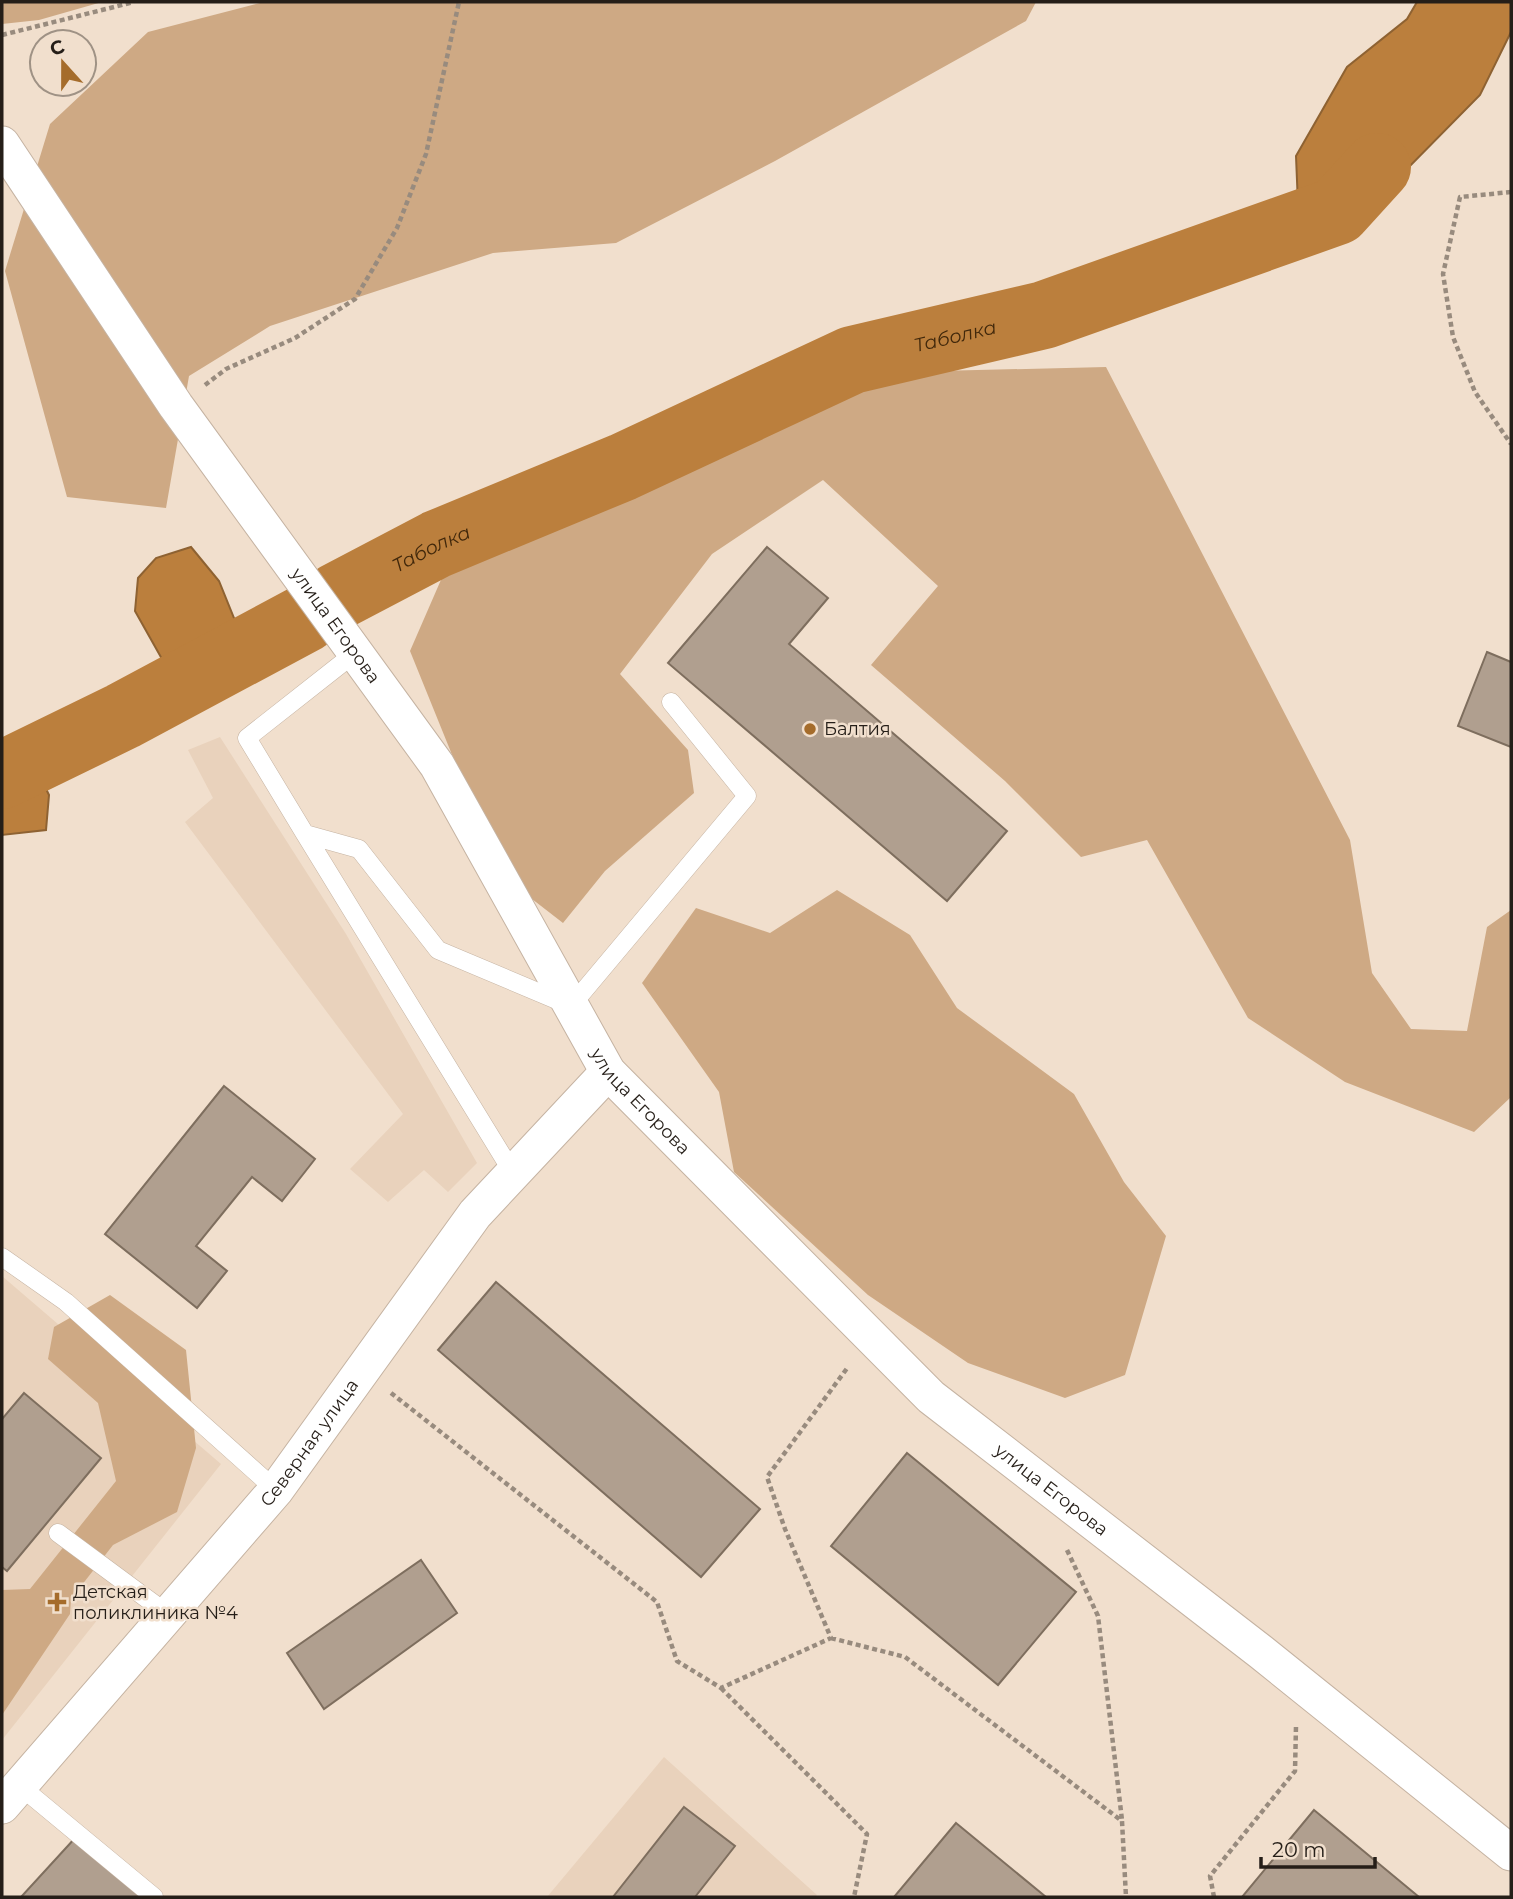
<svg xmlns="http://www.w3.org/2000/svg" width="1513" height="1899" viewBox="0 0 1513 1899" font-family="Montserrat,sans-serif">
<rect width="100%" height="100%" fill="#f1dfcd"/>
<path fill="#e9d2bc" d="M220 737 346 934 477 1163 448 1192 424 1170 388 1202 350 1169 403 1114 185 822 213 798 188 750Z
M2 1276 221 1464 2 1740Z
M664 1757 817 1895 815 1897H547Z"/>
<path fill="#cea984" d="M2 2H102L39 20 2 24Z
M264 2H1036L1026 21 775 161 616 243 493 253 270 326 189 376 166 508 67 497 5 271 50 124 148 32Z
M1106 367 1350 840 1372 973 1411 1029 1467 1031 1487 927 1511 910V1097L1474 1132 1345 1082 1248 1018 1147 840 1081 857 1005 781 871 665 938 586 823 480 712 554 620 674 688 750 694 793 605 871 563 923 523 892 474 809 410 651 447 566 591 506 896 372Z
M837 890 910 935 957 1008 1074 1094 1124 1182 1166 1236 1125 1375 1065 1398 968 1363 868 1295 734 1172 719 1092 642 983 696 908 770 933Z
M110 1295 186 1350 196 1448 177 1512 113 1545 71 1599 70 1614 2 1715V1590L30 1589 116 1481 98 1403 48 1359 54 1327Z"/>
<path fill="#bb7f3d" stroke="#8e6232" stroke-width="2" d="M1417 2H1511V32L1480 95 1403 173 1327 230 1306 222 1298 205 1296 156 1347 67 1407 19Z
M191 547 219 581 242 638 238 676 207 690 162 659 135 611 138 578 156 558Z
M32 760 49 795 46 830 2 835V762Z"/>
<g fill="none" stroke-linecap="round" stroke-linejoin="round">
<g stroke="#bb7f3d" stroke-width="68">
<path id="s1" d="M336 597 437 544 623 467 852 360 1044 315 1337 211 1377 167"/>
<path d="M2 775 123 716 306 618"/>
</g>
</g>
<path fill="#b09f8f" stroke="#7e6e5e" stroke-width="2" d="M767 547 828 598 789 644 1007 831 947 901 668 663Z
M1487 652 1511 662V747L1458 726Z
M224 1086 315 1159 282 1201 252 1177 196 1246 227 1271 197 1308 105 1234Z
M496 1282 760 1509 701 1577 438 1350Z
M24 1393 101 1458 7 1571 2 1567V1419Z
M907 1453 1076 1592 998 1685 831 1546Z
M421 1560 457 1613 324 1709 287 1653Z
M684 1807 735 1846 695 1897H613Z
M1314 1810 1419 1897H1242Z
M956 1823 1046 1897H894Z
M76 1837 142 1897H21Z"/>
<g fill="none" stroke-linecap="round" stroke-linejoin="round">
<defs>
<path id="service" d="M355 653 247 738 305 834 359 849 438 950 571 1006 747 796 671 702
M305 834 513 1173
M2 1257 66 1302 276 1490
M58 1533 169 1615
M20 1786 154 1897"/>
<g id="minor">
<path id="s2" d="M2 144 176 406 437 765 608 1072 931 1397 1261 1652 1511 1853"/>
<path id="s3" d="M2 1806 276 1490 475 1214 608 1072"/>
</g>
</defs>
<use href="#service" stroke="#c5b3a2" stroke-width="19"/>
<use href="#minor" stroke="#c5b3a2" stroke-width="37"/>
<path stroke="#988b7e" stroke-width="4.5" stroke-dasharray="5 3.5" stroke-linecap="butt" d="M2 35 134 2
M1511 192 1460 197 1443 274 1453 337 1475 392 1511 444
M205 385 226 369 295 338 355 299 397 228 426 154 459 2
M391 1393 657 1602 677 1661 721 1688 831 1638 785 1529 767 1477 848 1367
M1067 1550 1098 1616 1122 1820
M831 1638 905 1657 1122 1821 1126 1897
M721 1688 867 1834 854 1897
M1214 1897 1210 1876 1295 1771 1296 1726"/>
<use href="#service" stroke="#fff" stroke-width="18"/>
<use href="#minor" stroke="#fff" stroke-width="35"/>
</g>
<g fill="#a56c2b" stroke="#f1dfcd" stroke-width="2.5">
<circle cx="810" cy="729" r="7"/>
<path d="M53.5 1591.5h7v7h7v7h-7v7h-7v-7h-7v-7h7z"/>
</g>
<g text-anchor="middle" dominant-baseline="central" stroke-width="5" stroke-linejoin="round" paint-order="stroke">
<g font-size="18" fill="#251e18" stroke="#f1dfcd">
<text stroke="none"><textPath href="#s2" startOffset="586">улица Егорова</textPath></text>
<text stroke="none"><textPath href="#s2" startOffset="1153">улица Егорова</textPath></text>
<text stroke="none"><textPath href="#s3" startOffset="476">Северная улица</textPath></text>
<text stroke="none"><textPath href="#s2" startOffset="1720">улица Егорова</textPath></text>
</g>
<g font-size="18" fill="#251e18" stroke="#f1dfcd" text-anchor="start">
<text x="824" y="729">Балтия</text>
<text x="73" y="1592">Детская<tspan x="73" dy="21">поликлиника №4</tspan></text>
</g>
<g font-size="19" font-style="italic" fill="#41280b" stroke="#f1dfcd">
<text stroke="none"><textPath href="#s1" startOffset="674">Таболка</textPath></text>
<text stroke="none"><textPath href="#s1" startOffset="107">Таболка</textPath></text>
</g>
</g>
<rect width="1513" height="1899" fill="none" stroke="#251e18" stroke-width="7"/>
<g transform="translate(63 63) rotate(339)"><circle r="33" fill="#f1dfcd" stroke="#9f9285" stroke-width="2"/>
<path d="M0-5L12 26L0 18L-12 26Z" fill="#a56c2b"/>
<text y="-10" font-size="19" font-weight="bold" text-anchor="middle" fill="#251e18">С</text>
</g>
<path d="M1261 1857v10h114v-10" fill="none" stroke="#251e18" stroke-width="3.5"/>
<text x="1272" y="1857" font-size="21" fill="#251e18" stroke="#f1dfcd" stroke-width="5" paint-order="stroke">20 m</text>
</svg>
